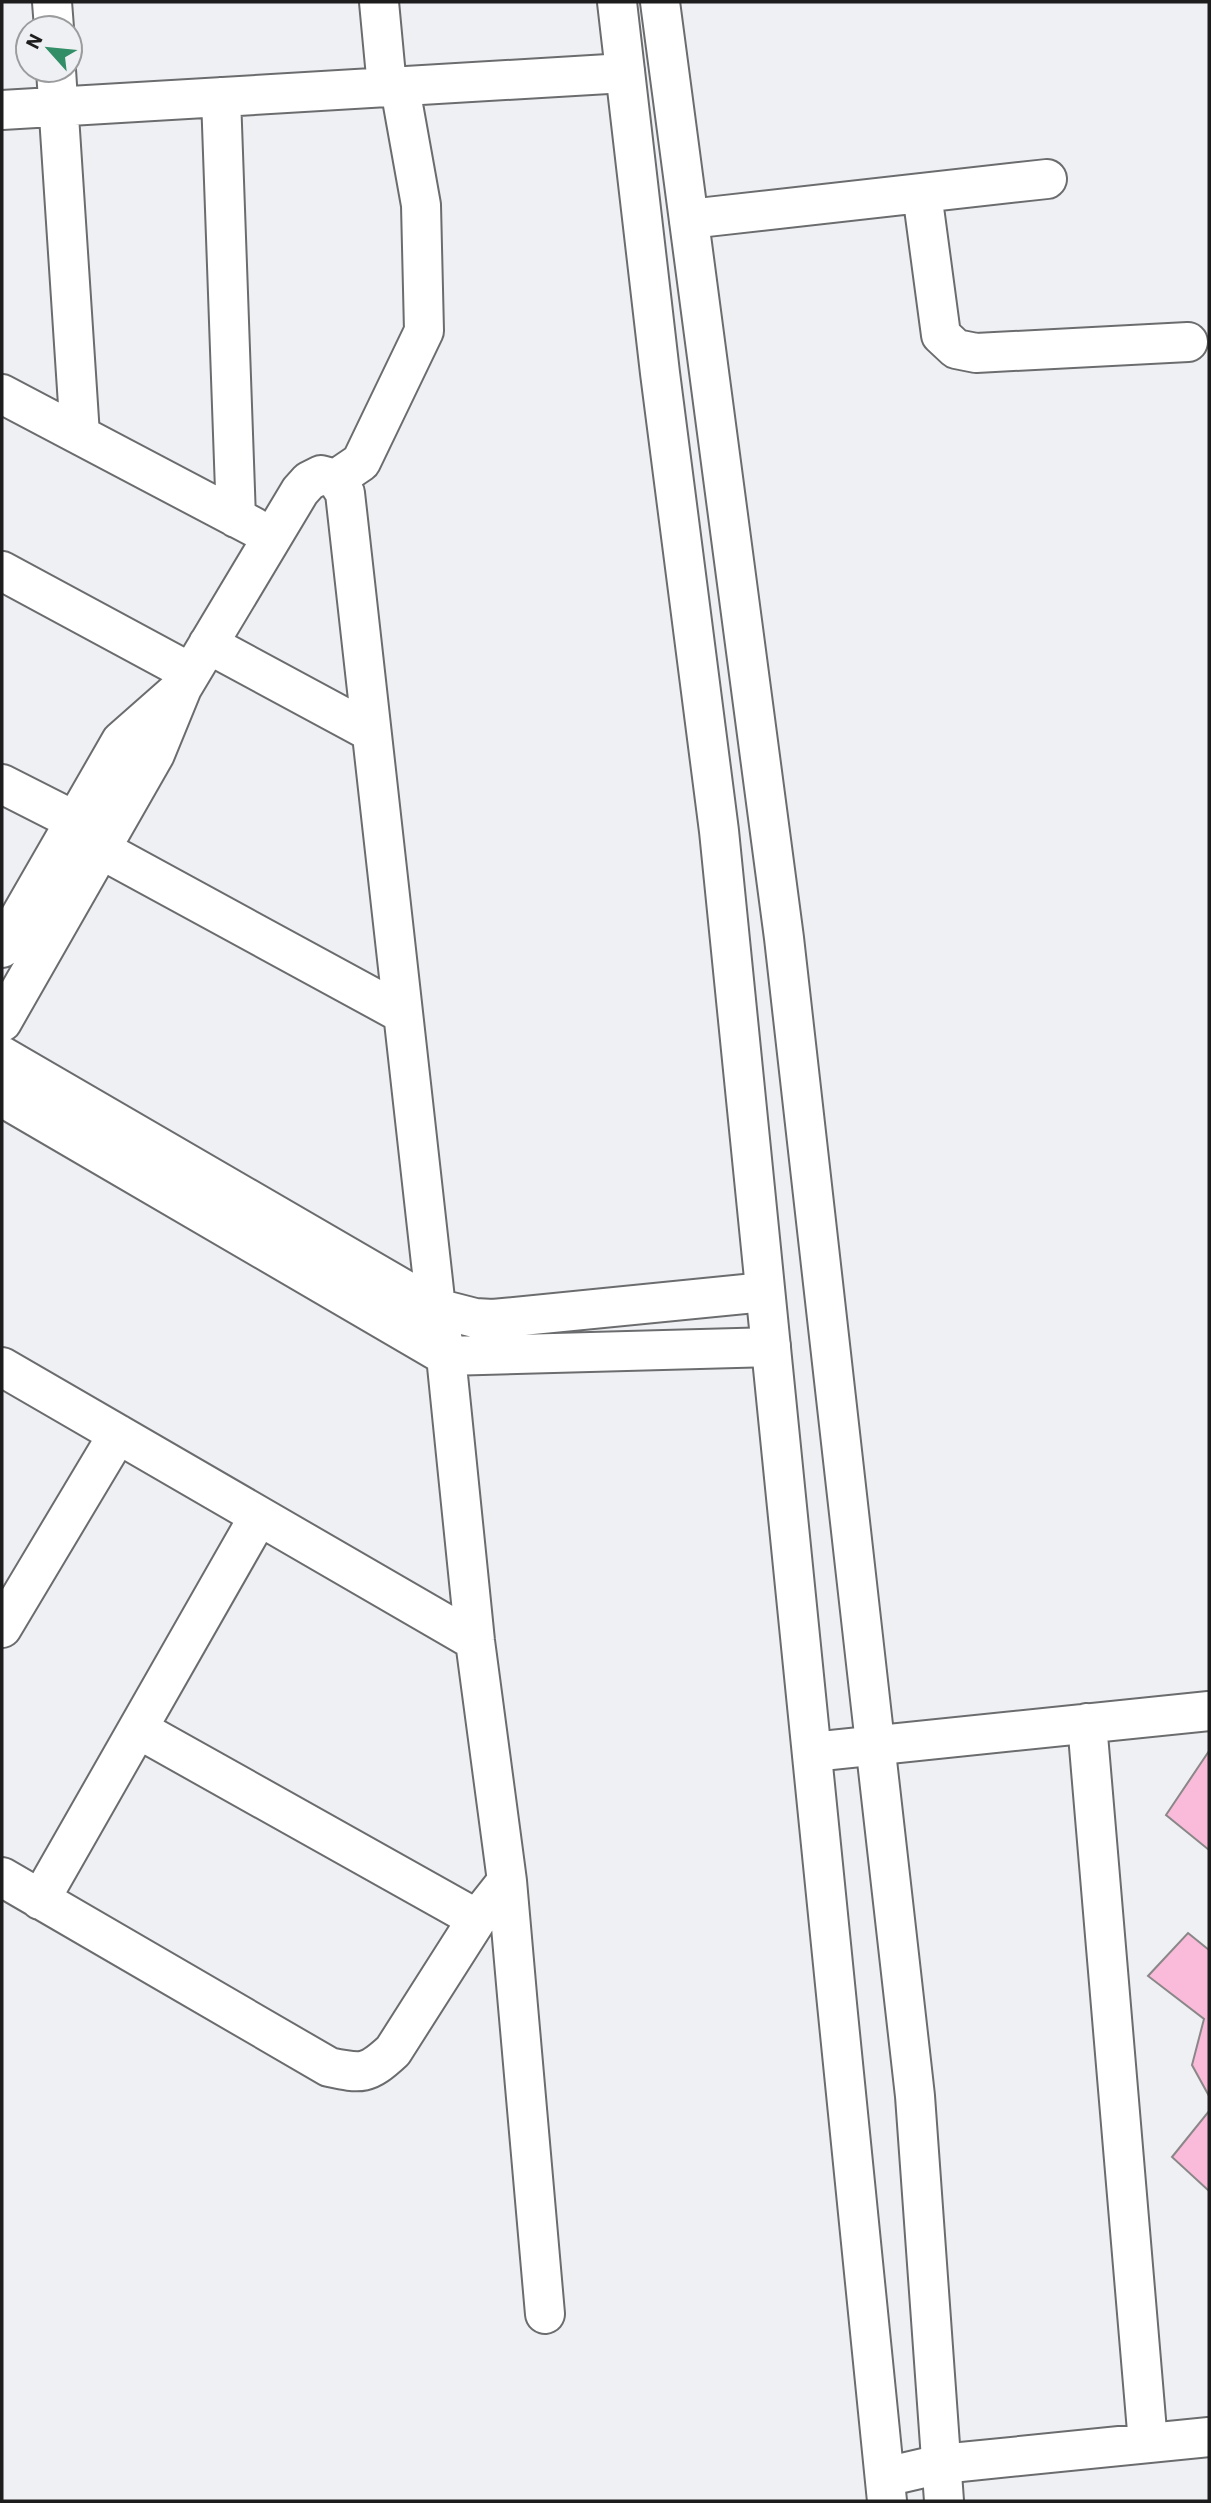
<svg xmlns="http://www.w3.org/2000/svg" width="1211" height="2503" viewBox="0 0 1211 2503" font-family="'IBM Plex Sans',sans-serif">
<rect width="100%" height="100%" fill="#eff0f3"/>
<path fill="#f9bbd9" stroke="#8a8788" stroke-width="2" d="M1209 1751V1850L1166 1815Z
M1188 1933 1209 1950V2096L1192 2065 1204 2019 1148 1976Z
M1209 2111V2191L1172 2157Z"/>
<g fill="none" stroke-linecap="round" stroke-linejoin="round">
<defs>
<path id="minor" d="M52 2 54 28
M56 70 80 435
M221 97 236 518
M2 110 625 73
M922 193 941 335 956 349 976 353 1188 342
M689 219 1047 179
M2 394 254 527
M336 479 361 462 424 331 421 205 400 88 387 87 379 2
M2 571 191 673
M208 644 371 732
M2 784 75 821
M69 832 403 1014
M2 948 121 741 180 689
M2 1022 155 754 182 688 300 491 309 481 321 475 336 479 345 493 436 1308 446 1356 475 1641 507 1881 545 2314
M2 1056 436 1308 475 1318 493 1319 765 1292
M2 1097 446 1356 771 1347
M2 1367 475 1641
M2 1628 118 1434
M1087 1723 1148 2443
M138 1729 477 1919
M812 1752 1209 1711
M2 1877 329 2067C362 2074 367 2075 393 2051L477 1919 507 1881
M40 1900 259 1516
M885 2477 941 2464 1209 2437"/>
<path id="highway" d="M617 2 660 373 719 831 887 2501
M660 2 784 938 875 1743 915 2096 944 2501"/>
</defs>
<use href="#minor" stroke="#6b6c6e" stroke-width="42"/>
<use href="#highway" stroke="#6b6c6e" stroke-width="42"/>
<use href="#minor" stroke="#fff" stroke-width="38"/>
<use href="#highway" stroke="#fff" stroke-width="38"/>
</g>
<rect width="1211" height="2503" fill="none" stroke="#1d1d1e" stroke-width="7"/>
<g transform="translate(49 49) rotate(297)"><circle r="33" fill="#eff0f3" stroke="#9b9c9e" stroke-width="2"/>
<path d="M0-5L12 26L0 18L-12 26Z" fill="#318e66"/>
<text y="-10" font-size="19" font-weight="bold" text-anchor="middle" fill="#1d1d1e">N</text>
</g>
</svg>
